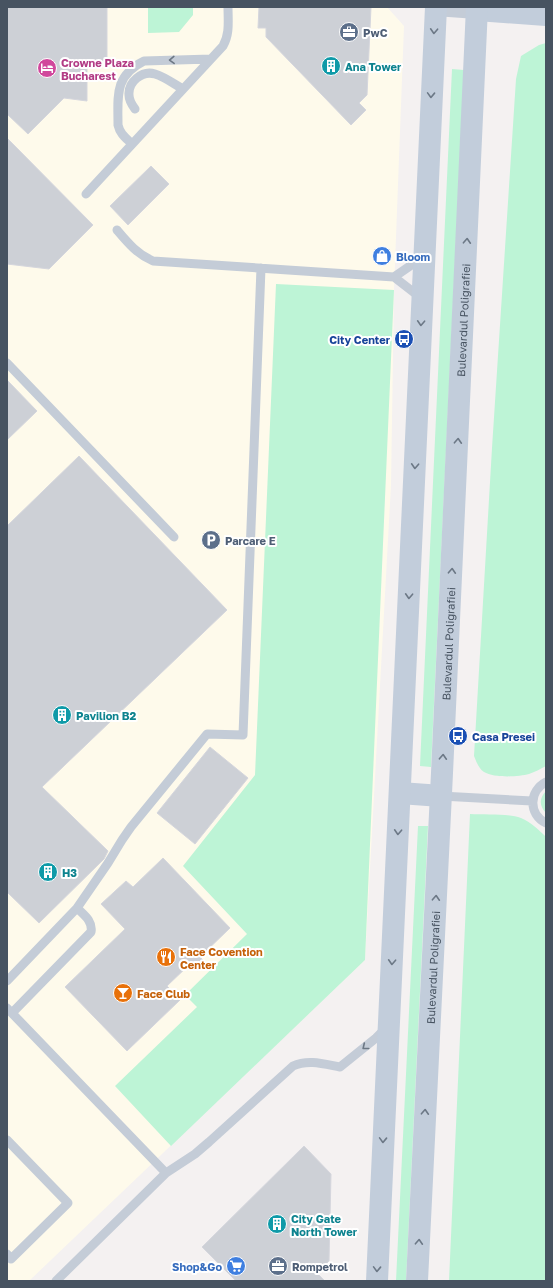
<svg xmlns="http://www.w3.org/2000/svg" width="553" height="1288" viewBox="0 0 553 1288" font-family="'Golos Text',sans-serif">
<rect width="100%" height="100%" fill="#f4f1f1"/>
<path fill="#fefaeb" d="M7 7H387L404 26 394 290 391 485 365 960 29 1281H7Z"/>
<path fill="#bdf4d6" d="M148 7H193V15L179 32 148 33Z
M546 43V766C540 769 535 772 529 774 518 777 494 778 484 772 479 769 476 761 474 756L492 448 516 79 521 56 539 45Z
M452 69 464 70 431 767 420 766Z
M276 284 394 290 365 960 171 1146 115 1086 197 1007 185 995 247 934 183 866 255 775Z
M546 791V813C539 806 539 798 546 791Z
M470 814C485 815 507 813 521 818 531 822 539 830 546 837V1281H449Z
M418 826H428L406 1281H396Z"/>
<path fill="#cdd0d6" stroke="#d5d6dd" d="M7 7H107V61H87V101L64 98 28 134 7 114Z
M259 7H371L367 95 359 103 366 110 351 125 266 37V28H258Z
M7 138 93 225 49 269 7 264Z
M151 166 169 184 128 225 110 206Z
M7 380 37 411 7 440Z
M79 456 227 610 42 787 108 851 104 859 39 923 7 892V526Z
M210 747 248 778 195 844 157 813Z
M163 858 230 928 200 957 206 963 197 971 190 964 167 986 180 1000 127 1051 65 987 125 929 101 904 126 881 133 887Z
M304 1146 331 1174 329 1261 317 1273 325 1281H236L202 1247Z"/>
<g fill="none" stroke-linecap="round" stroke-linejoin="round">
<path stroke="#c4ccd7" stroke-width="9" d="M135 109C132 105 129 100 129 95 128 82 142 70 155 74 165 77 174 84 183 89
M132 144C126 138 120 134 118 125 118 96 114 76 144 61L211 59
M86 194 223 46C230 34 228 21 228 7
M117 230C128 243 137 254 153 261L394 277 421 298
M394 277 423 257
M7 363 174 537
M546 782C529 791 528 814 546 823
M441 796 532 801
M7 981 77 908 108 863 122 840 131 827 207 734 243 735 261 268
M7 1008 166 1173
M12 1013 91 932C93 921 84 915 77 908
M7 1140 68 1203 11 1259 7 1254
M56 1281 166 1173 195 1154 209 1142 293 1066C308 1059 324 1064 340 1067L376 1038 385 1029"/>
<path stroke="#c4ccd7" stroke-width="18" d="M435 7 477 10"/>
<g stroke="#c2cddb" stroke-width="22">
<path d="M477 10 546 15"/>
<path d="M400 793 441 796"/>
<path d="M377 1281 436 7"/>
<path id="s1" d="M417 1281 442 773 477 7"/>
</g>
</g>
<defs><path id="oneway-chevron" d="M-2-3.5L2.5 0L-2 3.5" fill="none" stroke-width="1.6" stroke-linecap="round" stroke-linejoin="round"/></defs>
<g stroke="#6c7886">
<use href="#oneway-chevron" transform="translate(434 31) rotate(93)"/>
<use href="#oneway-chevron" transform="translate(431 95) rotate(92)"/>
<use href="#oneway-chevron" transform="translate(467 241) rotate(-87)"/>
<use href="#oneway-chevron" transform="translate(421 323) rotate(93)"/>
<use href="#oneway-chevron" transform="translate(458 441) rotate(-87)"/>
<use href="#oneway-chevron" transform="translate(415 466) rotate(93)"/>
<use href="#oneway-chevron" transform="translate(452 571) rotate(-87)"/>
<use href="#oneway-chevron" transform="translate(409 596) rotate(93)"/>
<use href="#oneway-chevron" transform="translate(443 757) rotate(-87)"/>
<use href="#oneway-chevron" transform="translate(398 832) rotate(93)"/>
<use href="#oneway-chevron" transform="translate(436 898) rotate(-87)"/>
<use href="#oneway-chevron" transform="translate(392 962) rotate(93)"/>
<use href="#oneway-chevron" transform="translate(425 1112) rotate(-87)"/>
<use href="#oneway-chevron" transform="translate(383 1140) rotate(92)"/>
<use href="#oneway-chevron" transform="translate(419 1242) rotate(-87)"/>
<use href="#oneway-chevron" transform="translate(377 1269) rotate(92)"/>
</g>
<g stroke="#6c7784">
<use href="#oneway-chevron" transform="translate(172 60) rotate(178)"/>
<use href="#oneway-chevron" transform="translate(365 1047) rotate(141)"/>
</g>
<defs>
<symbol id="office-disc" viewBox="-11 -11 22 22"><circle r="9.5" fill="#5c6f8a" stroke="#fff"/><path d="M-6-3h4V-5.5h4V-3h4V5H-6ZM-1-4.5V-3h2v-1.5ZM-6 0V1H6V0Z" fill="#fff"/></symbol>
<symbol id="building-disc" viewBox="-11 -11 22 22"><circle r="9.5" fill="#0f9aa8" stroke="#fff"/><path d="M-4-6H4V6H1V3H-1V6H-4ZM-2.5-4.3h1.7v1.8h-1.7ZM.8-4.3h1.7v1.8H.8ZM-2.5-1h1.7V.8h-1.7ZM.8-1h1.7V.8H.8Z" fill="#fff"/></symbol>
<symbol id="hotel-disc" viewBox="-11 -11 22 22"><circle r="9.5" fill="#d1479c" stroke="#fff"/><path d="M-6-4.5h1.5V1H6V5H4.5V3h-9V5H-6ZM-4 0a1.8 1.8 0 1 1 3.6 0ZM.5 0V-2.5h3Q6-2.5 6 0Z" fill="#fff"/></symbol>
<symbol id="shop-disc" viewBox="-11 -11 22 22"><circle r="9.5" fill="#3f7fe0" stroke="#fff"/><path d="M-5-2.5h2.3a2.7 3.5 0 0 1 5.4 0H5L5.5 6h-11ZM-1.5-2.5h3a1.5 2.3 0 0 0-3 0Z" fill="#fff"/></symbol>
<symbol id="bus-disc" viewBox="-11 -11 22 22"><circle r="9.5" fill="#1a4fb4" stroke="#fff"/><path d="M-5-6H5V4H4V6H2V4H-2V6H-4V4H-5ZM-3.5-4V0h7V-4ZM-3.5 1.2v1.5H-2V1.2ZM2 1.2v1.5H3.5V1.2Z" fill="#fff"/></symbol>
<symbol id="parking-disc" viewBox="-11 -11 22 22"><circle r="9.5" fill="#5c6f8a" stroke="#fff"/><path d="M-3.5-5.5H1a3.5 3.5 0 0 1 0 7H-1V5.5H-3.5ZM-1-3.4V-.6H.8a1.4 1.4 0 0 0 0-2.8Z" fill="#fff"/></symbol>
<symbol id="restaurant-disc" viewBox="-11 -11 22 22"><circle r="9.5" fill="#e8710a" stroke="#fff"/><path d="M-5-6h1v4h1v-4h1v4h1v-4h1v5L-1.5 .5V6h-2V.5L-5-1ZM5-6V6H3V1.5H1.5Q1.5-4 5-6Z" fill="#fff"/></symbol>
<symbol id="bar-disc" viewBox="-11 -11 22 22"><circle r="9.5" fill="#e8710a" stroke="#fff"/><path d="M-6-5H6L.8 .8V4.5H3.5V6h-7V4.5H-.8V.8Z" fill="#fff"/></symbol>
<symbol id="supermarket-disc" viewBox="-11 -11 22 22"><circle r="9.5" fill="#3f7fe0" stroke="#fff"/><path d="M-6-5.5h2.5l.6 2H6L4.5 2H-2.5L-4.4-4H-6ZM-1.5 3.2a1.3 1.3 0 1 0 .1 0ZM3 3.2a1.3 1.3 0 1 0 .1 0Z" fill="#fff"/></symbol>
</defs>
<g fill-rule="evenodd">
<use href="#office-disc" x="338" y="21" width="22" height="22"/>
<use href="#building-disc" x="320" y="55" width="22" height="22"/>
<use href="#hotel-disc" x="36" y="57" width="22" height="22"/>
<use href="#shop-disc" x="371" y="245" width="22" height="22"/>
<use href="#bus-disc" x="393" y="328" width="22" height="22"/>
<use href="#parking-disc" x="200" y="529" width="22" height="22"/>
<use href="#building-disc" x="51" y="704" width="22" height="22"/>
<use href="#bus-disc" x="447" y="725" width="22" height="22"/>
<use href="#building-disc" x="37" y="861" width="22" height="22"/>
<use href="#restaurant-disc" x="155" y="946" width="22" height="22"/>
<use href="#bar-disc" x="112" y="982" width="22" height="22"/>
<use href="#building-disc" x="266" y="1213" width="22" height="22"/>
<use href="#supermarket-disc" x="225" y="1255" width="22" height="22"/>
<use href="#office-disc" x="267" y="1255" width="22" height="22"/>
</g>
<g text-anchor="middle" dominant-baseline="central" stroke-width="4" stroke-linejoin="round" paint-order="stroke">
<g font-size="11" font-weight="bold" fill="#4e5e75" stroke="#fff" text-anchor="start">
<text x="363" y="32">PwC</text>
<text x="225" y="540">Parcare E</text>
<text x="292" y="1266">Rompetrol</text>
</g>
<g font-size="11" font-weight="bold" fill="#b23c85" stroke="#fff" text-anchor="start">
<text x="61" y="62">Crowne Plaza<tspan x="61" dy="13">Bucharest</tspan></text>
</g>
<g font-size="11" font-weight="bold" fill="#0d838f" stroke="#fff" text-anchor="start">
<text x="345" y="66">Ana Tower</text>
<text x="76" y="715">Pavilion B2</text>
<text x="62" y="872">H3</text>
<text x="291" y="1218">City Gate<tspan x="291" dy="13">North Tower</tspan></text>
</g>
<g font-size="11" font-weight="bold" fill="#366cbe" stroke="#fff" text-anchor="start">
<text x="396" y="256">Bloom</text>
<text x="222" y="1266" text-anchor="end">Shop&amp;Go</text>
</g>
<g font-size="11" fill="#475361" stroke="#fff">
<text stroke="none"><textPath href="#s1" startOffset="962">Bulevardul Poligrafiei</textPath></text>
<text stroke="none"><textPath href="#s1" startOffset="638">Bulevardul Poligrafiei</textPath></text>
<text stroke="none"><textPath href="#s1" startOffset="314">Bulevardul Poligrafiei</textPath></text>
</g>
<g font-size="11" font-weight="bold" fill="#164399" stroke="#fff" text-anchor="end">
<text x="390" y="339">City Center</text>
<text x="472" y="736" text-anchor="start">Casa Presei</text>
</g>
<g font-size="11" font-weight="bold" fill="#c56008" stroke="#fff" text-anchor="start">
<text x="180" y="951">Face Covention<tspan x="180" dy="13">Center</tspan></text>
<text x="137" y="993">Face Club</text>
</g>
</g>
<rect width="553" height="1288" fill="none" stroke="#475361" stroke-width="16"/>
</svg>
